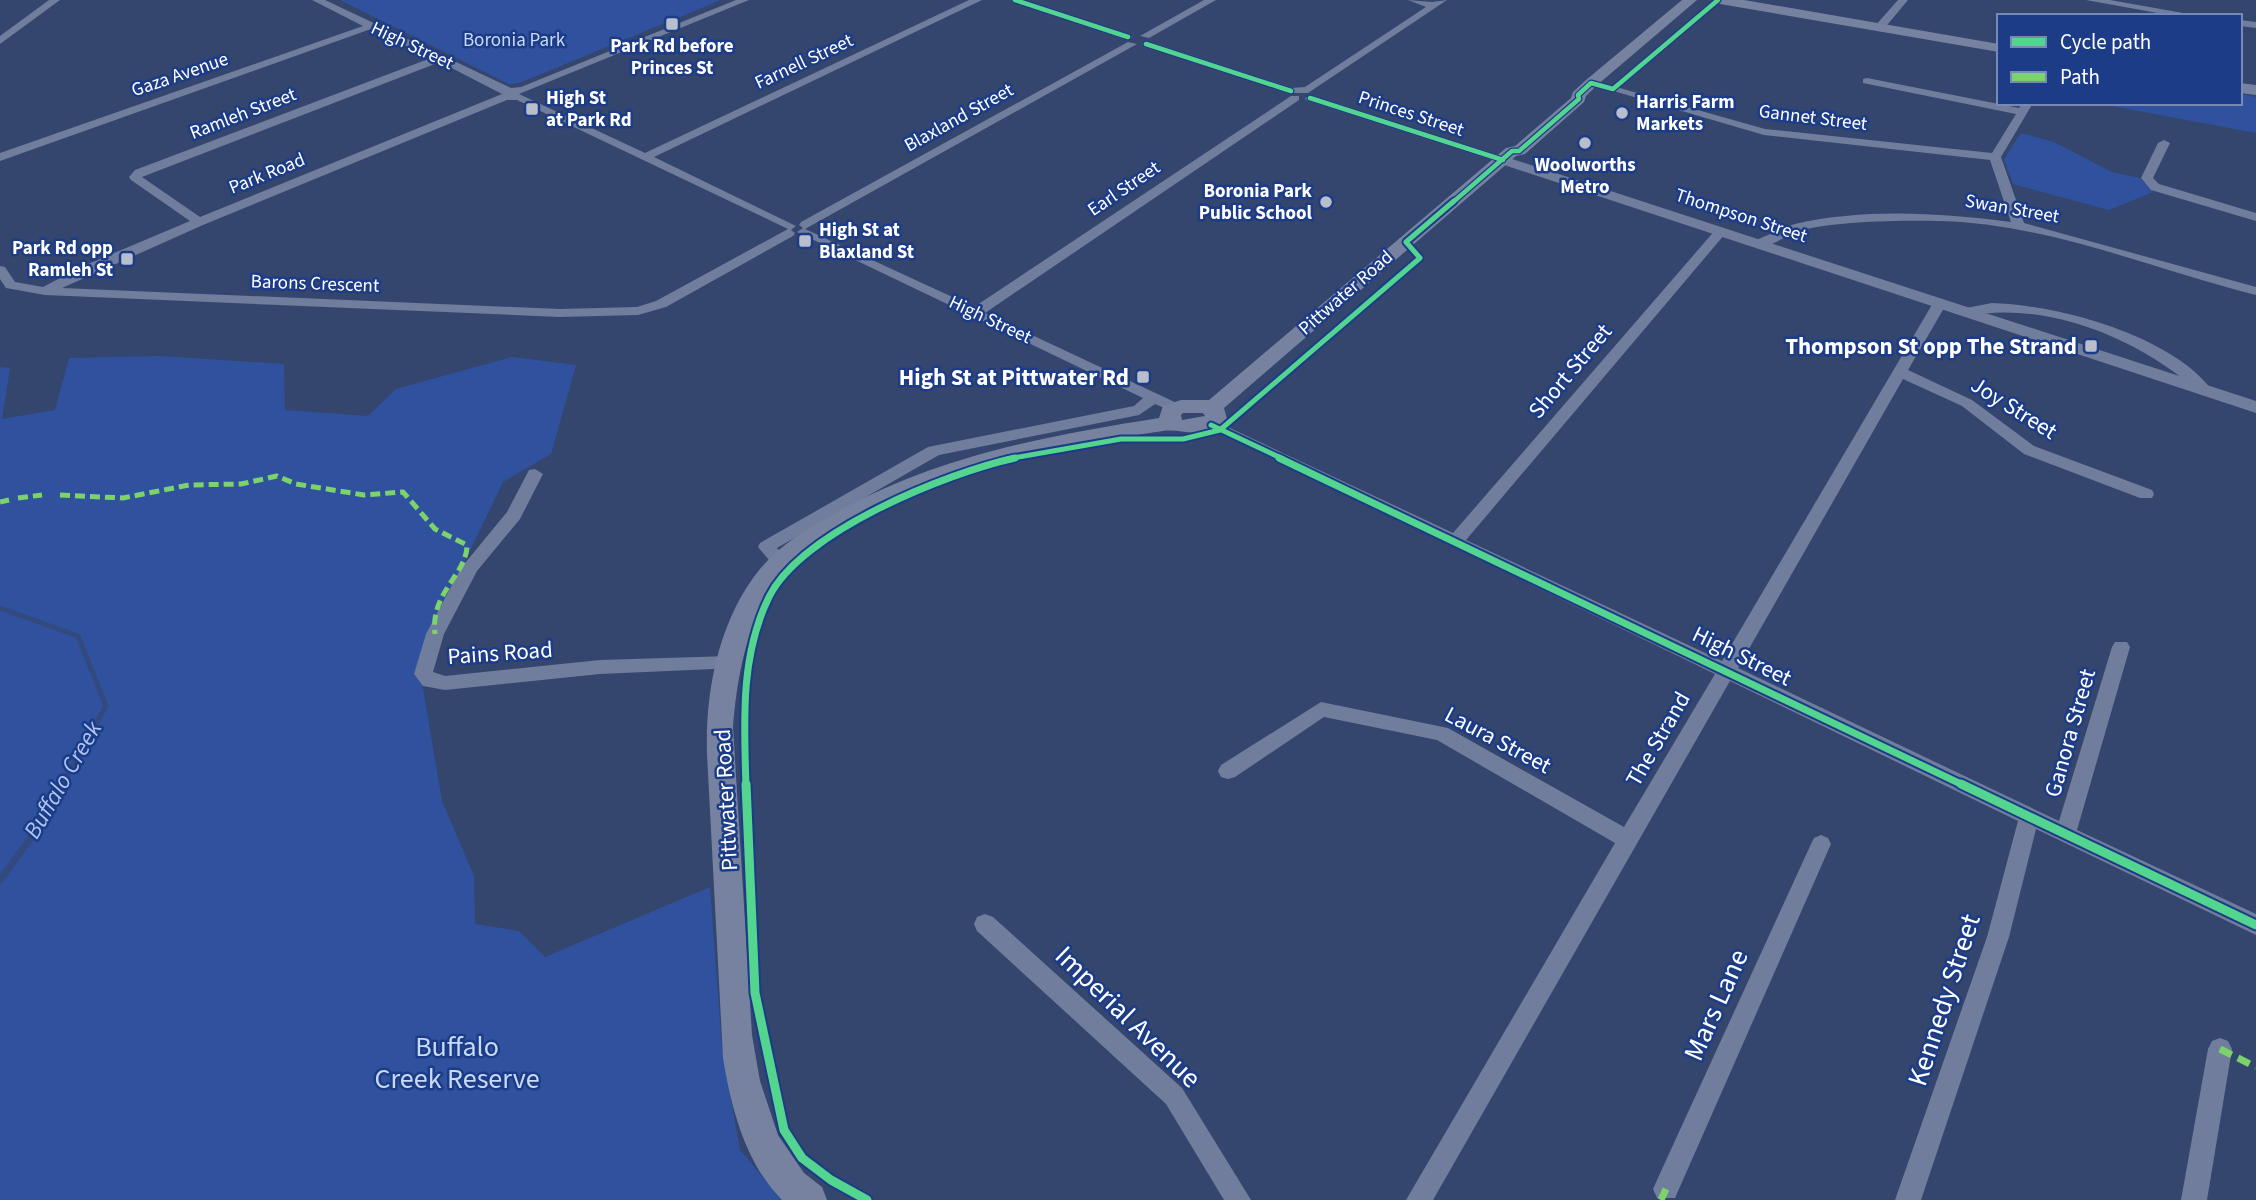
<svg xmlns="http://www.w3.org/2000/svg" width="2256" height="1200" viewBox="0 0 2256 1200" font-family="'Source Sans 3',sans-serif">
<rect width="100%" height="100%" fill="#34466e"/>
<path fill="#30529e" d="M340 0H721L519 83 509 84Z
M2240 94 2256 97V133L2096 103H2240Z
M2021 133 2054 142 2112 172 2140 178 2153 192 2109 210 2013 184 2004 159Z
M160 356 284 364 285 410 368 416 396 389 512 357 576 365 551 454 503 482 453 586 436 662 422 683 442 801 474 876 475 924 519 931 545 957 710 887 722 1049 740 1150 782 1200H0V367L10 368 2 419 55 410 69 358Z"/>
<g fill="none" stroke-linecap="round" stroke-linejoin="round">
<path stroke="#324a7f" stroke-width="5" d="M0 608 78 636 106 706 61 786"/>
<path stroke="#324a7f" stroke-width="7" d="M0 880 33 835 62 784"/>
<path fill="#707d9c" fill-rule="evenodd" d="M49 0H60L0 44V36Z
M312 0H325L511 88 521 87 736 0H749L519 94 645 153 969 0H982L654 157 796 226 791 230 795 233 793 236 666 307 638 315 560 317 45 295 6 288 0 279V266L5 267 15 282 43 287 81 267 190 221 131 180 129 177 135 170 431 58 371 29 0 161V153L363 26ZM440 62 502 94 200 217 142 177ZM507 100H517L788 229 656 301 637 307 560 309 62 288 203 225Z
M1010 0H1025L1133 37 1124 39Z
M1204 0H1216L1149 38 1140 36Z
M1408 0 1432 2 1447 0 1308 93H1287L1141 44 1150 42 1292 88 1305 87 1426 7Z
M1898 0H1908L1883 30H1875V26Z
M2086 0H2110L2200 16H2174Z
M2240 20 2256 22V28L2240 26Z
M1128 42 1137 44 805 229 974 307 1291 96H1299V100L985 313 1181 405 1183 408 1181 411H1171L1155 404 1139 415 939 455 777 548 789 562 786 566H774L758 547 760 543 928 447 1134 406 1143 398 797 232 803 228 799 225 801 222Z
M1867 78 2019 108 2022 103H2033L2001 157 2024 223 2256 287V295C2152 269 2049 224 1941 221 1904 220 1833 221 1799 231 1785 235 1769 250 1754 247V241C1767 236 1781 228 1795 224 1865 208 1941 213 2011 222L1990 160 1764 135 1586 83 1595 81 1765 129 1992 153 2016 114 1863 83V79Z
M1310 95 1507 158 1509 160 1499 162 1306 100 1305 98Z
M2164 140 2170 143 2153 178 2159 184 2256 213V221L2151 190 2141 178 2158 143Z
M1721 227 1727 231 1725 234 1466 540 1722 661 1933 303 1935 300H1945L1947 303 1908 370 1972 400 2034 446 2152 490 2154 494 2152 498H2140L2024 454 1962 406 1903 379 1738 668 2059 821 2112 647 2115 642H2127L2130 647 2077 830 2256 914V935L2036 829 2009 937 1921 1200H1895L1987 937 2018 821 1730 681 1433 1200H1406L1615 843 1437 740 1324 717 1235 777 1228 779 1221 777 1218 771 1221 765 1321 702 1448 728 1624 827 1715 674 1202 424 1205 421H1215L1453 533 1717 228Z
M1992 303C2058 305 2170 335 2212 390L2210 393H2200C2140 339 2047 300 1966 316L1959 312 1961 309Z
M535 469 543 474 520 519 477 571 444 634 433 672 445 676 600 660 730 656 736 658 739 663 736 668 600 674 445 690 423 686 414 674 426 634 461 568 507 512 529 470Z
M1821 835 1828 838 1831 844 1675 1198H1657L1653 1189 1657 1180 1811 844 1814 838Z
M985 914 993 917 1182 1088 1251 1200H1224L1166 1104 977 931 974 924 977 917Z
M2220 1038 2228 1041 2232 1049 2207 1200H2181L2208 1049 2212 1041Z"/>
<path fill="#707d9c" fill-rule="evenodd" d="M1503 156 2256 401V413L1498 163V157Z"/>
<path fill="#7682a0" fill-rule="evenodd" d="M1682 0H1697L1596 86 1586 96 1584 102 1525 154 1516 156 1224 408 1227 419C1211 443 1183 428 1163 431 1051 447 942 471 844 529 818 544 792 560 774 585 746 626 737 678 733 727L752 1035 760 1081 778 1135 804 1173 822 1187 827 1200H782C745 1163 731 1107 723 1058L707 754C705 691 719 619 760 569 780 545 805 530 832 515 933 457 1045 436 1159 418L1163 406 1181 400H1209L1506 148 1515 146 1571 98 1573 92 1586 80ZM1183 413H1203L1205 416 1182 420 1181 415Z
M1713 0H1744L1999 44V52L1720 4Z
M2240 83 2256 85V95L2240 93Z"/>
<path stroke="#7cd36c" stroke-width="5" stroke-dasharray="10 5" stroke-linecap="butt" d="M60 495 123 498 189 485 241 484 277 476 296 484 364 495 403 492 435 529 467 545C467 575 430 592 435 634
M18 498 42 495
M0 502 9 500"/>
<path stroke="#7cd36c" stroke-width="7" stroke-dasharray="13 7" stroke-linecap="butt" d="M2220 1049 2256 1067
M1661 1200 1666 1189"/>
<defs>
<path id="cycleway-far3" d="M1015 0 1128 37
M1146 44 1291 91
M1310 98 1503 160
M1452 203 1512 151H1519L1579 99 1578 95 1591 83 1613 89 1718 0"/>
<path id="cycleway-far2" d="M1211 425 1283 459
M1007 459 1121 439H1183L1220 430 1420 258 1406 242 1454 201"/>
<path id="cycleway-far1" d="M1279 458 1965 786
M746 786C744 722 740 656 769 597 801 532 946 473 1015 458"/>
<path id="cycleway" d="M746 784 755 993 784 1130 802 1158 831 1180 867 1200
M1961 784 2256 925"/>
</defs>
<use href="#cycleway-far3" stroke="#1c3c87" stroke-width="7"/>
<use href="#cycleway-far2" stroke="#1c3c87" stroke-width="9"/>
<use href="#cycleway-far1" stroke="#1c3c87" stroke-width="11"/>
<use href="#cycleway" stroke="#1c3c87" stroke-width="13"/>
<use href="#cycleway-far3" stroke="#53d58f" stroke-width="4.5"/>
<use href="#cycleway-far2" stroke="#53d58f" stroke-width="5"/>
<use href="#cycleway-far1" stroke="#53d58f" stroke-width="7"/>
<use href="#cycleway" stroke="#53d58f" stroke-width="9"/>
</g>
<g fill="#b8becc" stroke="#1c3c87" stroke-width="2.5">
<rect x="665" y="17" width="14" height="14" rx="3.5"/>
<rect x="525" y="102" width="14" height="14" rx="3.5"/>
<circle cx="1622" cy="113" r="7"/>
<circle cx="1585" cy="143" r="7"/>
<circle cx="1326" cy="202" r="7"/>
<rect x="798" y="234" width="14" height="14" rx="3.5"/>
<rect x="120" y="252" width="14" height="14" rx="3.5"/>
<rect x="2084" y="339" width="14" height="14" rx="3.5"/>
<rect x="1136" y="370" width="14" height="14" rx="3.5"/>
</g>
<g text-anchor="middle" dominant-baseline="central" stroke-width="5" stroke-linejoin="round" paint-order="stroke">
<g font-size="19" fill="#c9d9f9" stroke="#1c3c87">
<text x="514" y="40">Boronia Park</text>
</g>
<g font-size="19" fill="#fff" stroke="#1c3c87">
<text transform="translate(412 46) rotate(25)">High Street</text>
<text transform="translate(804 62) rotate(-25)">Farnell Street</text>
<text transform="translate(180 75) rotate(-19)">Gaza Avenue</text>
<text transform="translate(243 114) rotate(-21)">Ramleh Street</text>
<text transform="translate(1411 114) rotate(18)">Princes Street</text>
<text transform="translate(959 118) rotate(-29)">Blaxland Street</text>
<text transform="translate(1813 118) rotate(7)">Gannet Street</text>
<text transform="translate(267 174) rotate(-22)">Park Road</text>
<text transform="translate(1124 189) rotate(-34)">Earl Street</text>
<text transform="translate(2012 209) rotate(10)">Swan Street</text>
<text transform="translate(1741 216) rotate(18)">Thompson Street</text>
<text transform="translate(315 284) rotate(2)">Barons Crescent</text>
<text transform="translate(1346 293) rotate(-41)">Pittwater Road</text>
<text transform="translate(990 320) rotate(25)">High Street</text>
</g>
<g font-size="19" font-weight="bold" fill="#fff" stroke="#1c3c87" text-anchor="start">
<text x="672" y="46" text-anchor="middle">Park Rd before<tspan x="672" dy="22">Princes St</tspan></text>
<text x="546" y="98">High St<tspan x="546" dy="22">at Park Rd</tspan></text>
<text x="1636" y="102">Harris Farm<tspan x="1636" dy="22">Markets</tspan></text>
<text x="1585" y="165" text-anchor="middle">Woolworths<tspan x="1585" dy="22">Metro</tspan></text>
<text x="1312" y="191" text-anchor="end">Boronia Park<tspan x="1312" dy="22">Public School</tspan></text>
<text x="819" y="230">High St at<tspan x="819" dy="22">Blaxland St</tspan></text>
<text x="113" y="248" text-anchor="end">Park Rd opp<tspan x="113" dy="22">Ramleh St</tspan></text>
</g>
<g font-size="23" font-weight="bold" fill="#fff" stroke="#1c3c87" text-anchor="end">
<text x="2077" y="346">Thompson St opp The Strand</text>
<text x="1129" y="377">High St at Pittwater Rd</text>
</g>
<g font-size="23" fill="#fff" stroke="#1c3c87">
<text transform="translate(1570 371) rotate(-50)">Short Street</text>
<text transform="translate(2014 408) rotate(32)">Joy Street</text>
<text transform="translate(500 653) rotate(-4)">Pains Road</text>
<text transform="translate(1742 656) rotate(26)">High Street</text>
<text transform="translate(2070 733) rotate(-74)">Ganora Street</text>
<text transform="translate(1658 739) rotate(-60)">The Strand</text>
<text transform="translate(1498 740) rotate(28)">Laura Street</text>
<text transform="translate(726 800) rotate(-93)">Pittwater Road</text>
</g>
<g font-size="24" font-style="italic" fill="#b0c6f3" stroke="#1c3c87">
<text transform="translate(63 780) rotate(-60)">Buffalo Creek</text>
</g>
<g font-size="28" fill="#fff" stroke="#1c3c87">
<text transform="translate(1944 1000) rotate(-72)">Kennedy Street</text>
<text transform="translate(1716 1005) rotate(-66)">Mars Lane</text>
<text transform="translate(1128 1017) rotate(44)">Imperial Avenue</text>
</g>
<g font-size="28" fill="#c9d9f9" stroke="#1c3c87">
<text x="457" y="1047">Buffalo<tspan x="457" dy="32">Creek Reserve</tspan></text>
</g>
</g>
<rect x="1997" y="14" width="245" height="91" fill="#1c3c87" stroke="#778ab7" stroke-width="2"/>
<rect x="2011" y="37" width="35" height="10" fill="#53d58f" stroke="#778ab7" stroke-width="2"/>
<text x="2060" y="49" font-size="21" fill="#ffffff">Cycle path</text>
<rect x="2011" y="72" width="35" height="10" fill="#7cd36c" stroke="#778ab7" stroke-width="2"/>
<text x="2060" y="84" font-size="21" fill="#ffffff">Path</text>
</svg>
